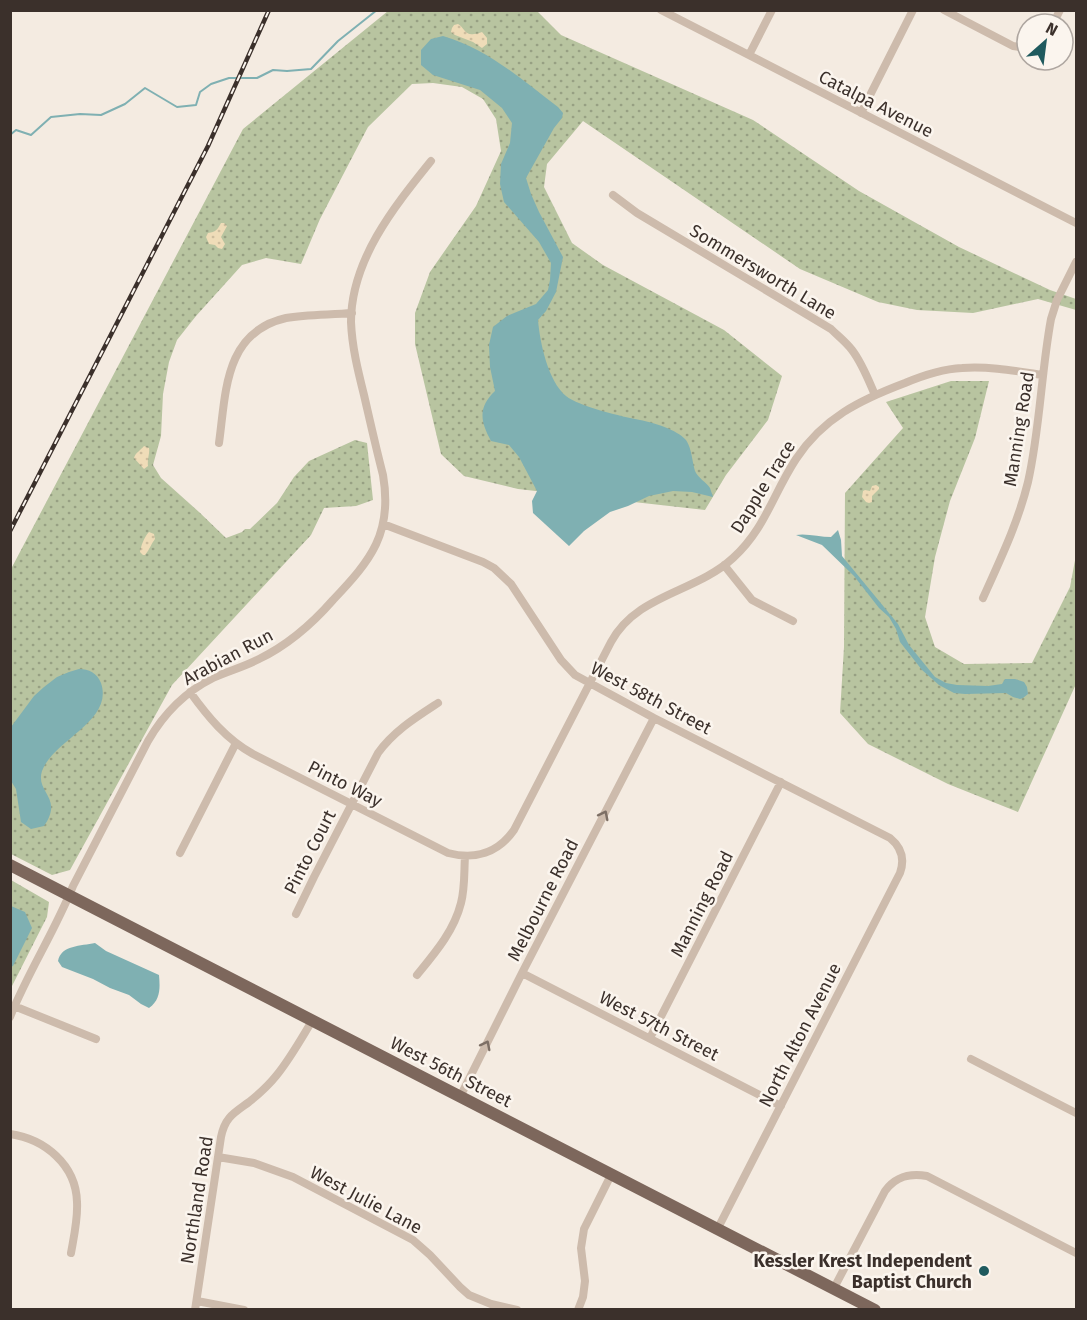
<svg xmlns="http://www.w3.org/2000/svg" width="1087" height="1320" viewBox="0 0 1087 1320" font-family="'Fira Sans',sans-serif">
<defs>
<pattern id="green-dots" width="8" height="8" patternUnits="userSpaceOnUse" patternTransform="scale(1.5)"><rect width="8" height="8" fill="#b8c4a0"/><path d="M2 2h.1M6 6h.1" fill="none" stroke="#97a083" stroke-width="1.8" stroke-linecap="round"/></pattern>
<pattern id="sand-dots" width="8" height="8" patternUnits="userSpaceOnUse" patternTransform="scale(1.5)"><rect width="8" height="8" fill="#efdcb8"/><path d="M2 2h.1M6 6h.1" fill="none" stroke="#cebd9e" stroke-width="1.8" stroke-linecap="round"/></pattern>
</defs>
<rect width="100%" height="100%" fill="#f4ebe1"/>
<path fill="url(#green-dots)" d="M388 11H537L561 35 753 120 859 191 959 247 1050 290 1076 299V310L1038 299 973 313 917 310 878 302 800 269 583 121 547 164 544 187 572 243 603 265 724 330 782 376 768 420 726 475 705 510 518 489 464 476 441 454 415 344V313L430 272 476 206 501 151 496 119 483 99 462 87 433 83 412 84 368 127 320 219 301 264 266 258 242 265 196 316 177 340 169 362 163 394 161 436 153 465 161 478 199 512 226 538 242 532 245 529H250L277 503 294 477 309 461 355 440 367 443 373 500 356 506 324 508 311 535 172 685 70 870 52 875 11 854V569L243 129Z
M951 381H989L975 438 950 501 935 557 925 617 935 647 964 664 1032 663 1070 587 1076 555V684L1018 812 948 784 868 744 840 713 844 647 845 493 903 428 886 402Z
M11 880 49 902 47 917 11 988Z"/>
<path fill="url(#sand-dots)" d="M458 24C464 27 465 36 474 34 477 34 479 33 482 32L487 38V44L482 48 473 42 455 35 451 32 452 28 454 25Z
M221 223H224L227 226 221 237 225 244 222 249 218 248 215 245 209 244 206 237 208 233C216 232 217 230 221 223Z
M144 446 149 448C150 454 147 459 148 466L144 469 134 458C135 453 141 450 144 446Z
M876 485 879 487V489L872 496V502L869 503 866 502 862 497 863 491 865 490 870 491 872 486Z
M149 532 154 534 155 539C151 544 150 549 145 555H143L140 552C141 546 144 537 149 532Z"/>
<path fill="#7fb0b2" d="M443 36C488 49 522 80 558 107L563 113 562 118 554 128 526 178 531 194 539 212 563 257 556 292 546 311 538 320C540 343 548 381 566 396 578 406 623 417 640 420 654 423 676 429 686 440 692 449 692 461 695 471 698 478 706 482 710 488 711 491 712 494 713 497L692 492 673 491 649 496 628 506 610 512 584 531 569 546 533 513 532 501 537 491 519 457 509 445 491 441C480 421 478 407 495 391L490 367 489 345 493 327 507 316 536 304 548 290 550 280 551 263 539 242 504 202 500 184 501 164 510 143 512 123 502 108 480 90 433 75 421 65V50L431 39Z
M838 530 841 540 842 556 898 624 909 645 935 677 946 683 957 685 988 686 1002 684 1005 679H1015L1024 682 1027 687 1028 694 1023 698 1020 699 1013 697 1006 693 965 694 954 693 939 685 922 670 900 642 896 629 889 617 879 608 854 576 822 545 796 535C806 533 820 537 831 537Z
M79 669C89 669 97 673 101 683 114 721 53 740 42 771 35 793 64 797 44 826L31 829 21 822 16 789 11 781V727L34 696 44 687 57 677 69 672Z
M11 906 25 912 32 928 13 966 11 967Z
M95 943 106 951 159 975C160 987 161 1000 149 1008L141 1004 129 995 110 988 93 979 62 967 58 961C61 945 81 946 95 943Z"/>
<g fill="none" stroke-linecap="round" stroke-linejoin="round">
<path stroke="#7fb0b2" stroke-width="2" d="M10 135 16 130 31 135 51 117 80 114 101 115 125 104 145 88 177 107 196 105 200 92 211 84 229 78H257L273 70 287 71 311 69 338 41 377 10"/>
<path stroke="#cdbbac" stroke-width="8" d="M661 10 1076 223
M944 10 1013 46 1027 48
M1053 24 1060 10
M749 55 772 10
M861 113 913 10
M613 195 637 213 831 329C838 336 846 342 852 350 862 363 868 379 875 395
M219 443C226 393 224 332 286 318 307 314 331 315 352 313
M383 524 483 562 494 568 511 584 561 660 575 675 654 718 890 838C901 847 905 859 900 873L718 1228
M724 565 752 600 793 621
M983 598C1000 560 1018 523 1028 482 1040 429 1041 373 1051 319L1057 300 1076 262
M190 692C208 717 226 739 253 754L448 853C475 860 498 853 514 830L611 642C637 594 695 593 733 558 765 529 773 494 796 459 823 418 860 400 905 383 924 375 942 369 962 368 989 366 1016 371 1043 375
M180 853 236 743
M296 914 314 877 378 753C394 731 415 718 438 703
M522 973 781 1106
M417 975C435 953 454 931 461 903 465 888 464 872 465 856
M14 1006 96 1039
M10 1017C28 972 55 931 73 886L148 741C163 715 185 692 213 678 228 671 244 667 259 659 288 645 312 624 333 600 371 560 393 533 383 475 376 448 370 421 364 395 358 371 352 347 351 322 351 260 394 207 431 161
M650 1038 781 782
M971 1059 1076 1113
M460 1097 522 973 654 718
M10 1134C45 1139 76 1165 77 1202 78 1219 74 1236 71 1253
M218 1157 254 1163 293 1177 413 1240 430 1255 460 1287 469 1295 491 1304 517 1310
M834 1288 885 1191C896 1176 910 1173 927 1176L1076 1253
M197 1301 244 1310
M195 1310 221 1137C225 1117 234 1113 249 1102 259 1094 268 1086 276 1076 290 1059 301 1039 312 1021
M578 1310 583 1297 585 1281 581 1248 584 1229 612 1173"/>
<path stroke="#7d675c" stroke-width="12" d="M10 865 875 1310"/>
<defs>
<path id="rail" d="M10 531 208 146 269 10"/>
</defs>
<use href="#rail" stroke="#3b302b" stroke-width="4.5"/>
<use href="#rail" stroke="#fbf5ee" stroke-width="2" stroke-dasharray="7" stroke-linecap="butt"/>
</g>
<defs><path id="oneway-chevron" d="M-2-3.5L2.5 0L-2 3.5" fill="none" stroke-width="1.6" stroke-linecap="round" stroke-linejoin="round" transform="scale(1.5)"/></defs>
<g stroke="#7d6f65">
<use href="#oneway-chevron" transform="translate(604 815) rotate(-63)"/>
<use href="#oneway-chevron" transform="translate(486 1045) rotate(-63)"/>
</g>
<circle fill="#1f5a5e" stroke="#fbf5ee" stroke-width="2" cx="984" cy="1271" r="6"/>
<g text-anchor="middle" dominant-baseline="central" stroke-width="5" stroke-linejoin="round" paint-order="stroke">
<g font-size="18" fill="#3b302b" stroke="#fbf5ee">
<text transform="translate(876 104) rotate(27)">Catalpa Avenue</text>
<text transform="translate(763 272) rotate(31)">Sommersworth Lane</text>
<text transform="translate(1019 429) rotate(-81)">Manning Road</text>
<text transform="translate(763 487) rotate(-58)">Dapple Trace</text>
<text transform="translate(228 657) rotate(-28)">Arabian Run</text>
<text transform="translate(651 698) rotate(28)">West 58th Street</text>
<text transform="translate(345 784) rotate(27)">Pinto Way</text>
<text transform="translate(310 852) rotate(-63)">Pinto Court</text>
<text transform="translate(543 900) rotate(-63)">Melbourne Road</text>
<text transform="translate(702 904) rotate(-63)">Manning Road</text>
<text transform="translate(659 1026) rotate(27)">West 57th Street</text>
<text transform="translate(800 1035) rotate(-63)">North Alton Avenue</text>
<text transform="translate(451 1072) rotate(27)">West 56th Street</text>
<text transform="translate(197 1200) rotate(-81)">Northland Road</text>
<text transform="translate(366 1200) rotate(28)">West Julie Lane</text>
</g>
<g font-size="18" font-weight="bold" fill="#3b302b" stroke="#fbf5ee" text-anchor="end">
<text x="972" y="1261">Kessler Krest Independent<tspan x="972" dy="21">Baptist Church</tspan></text>
</g>
</g>
<rect width="1087" height="1320" fill="none" stroke="#3b302b" stroke-width="24"/>
<g transform="translate(1045 42) rotate(28)"><circle r="28" fill="#fbf5ee" stroke="#aea6a0" stroke-width="1.5"/>
<path d="M0-4.5L10 22L0 15L-10 22Z" fill="#1f5a5e"/>
<text y="-9" font-size="16" font-weight="bold" text-anchor="middle" fill="#3b302b">N</text>
</g>
</svg>
